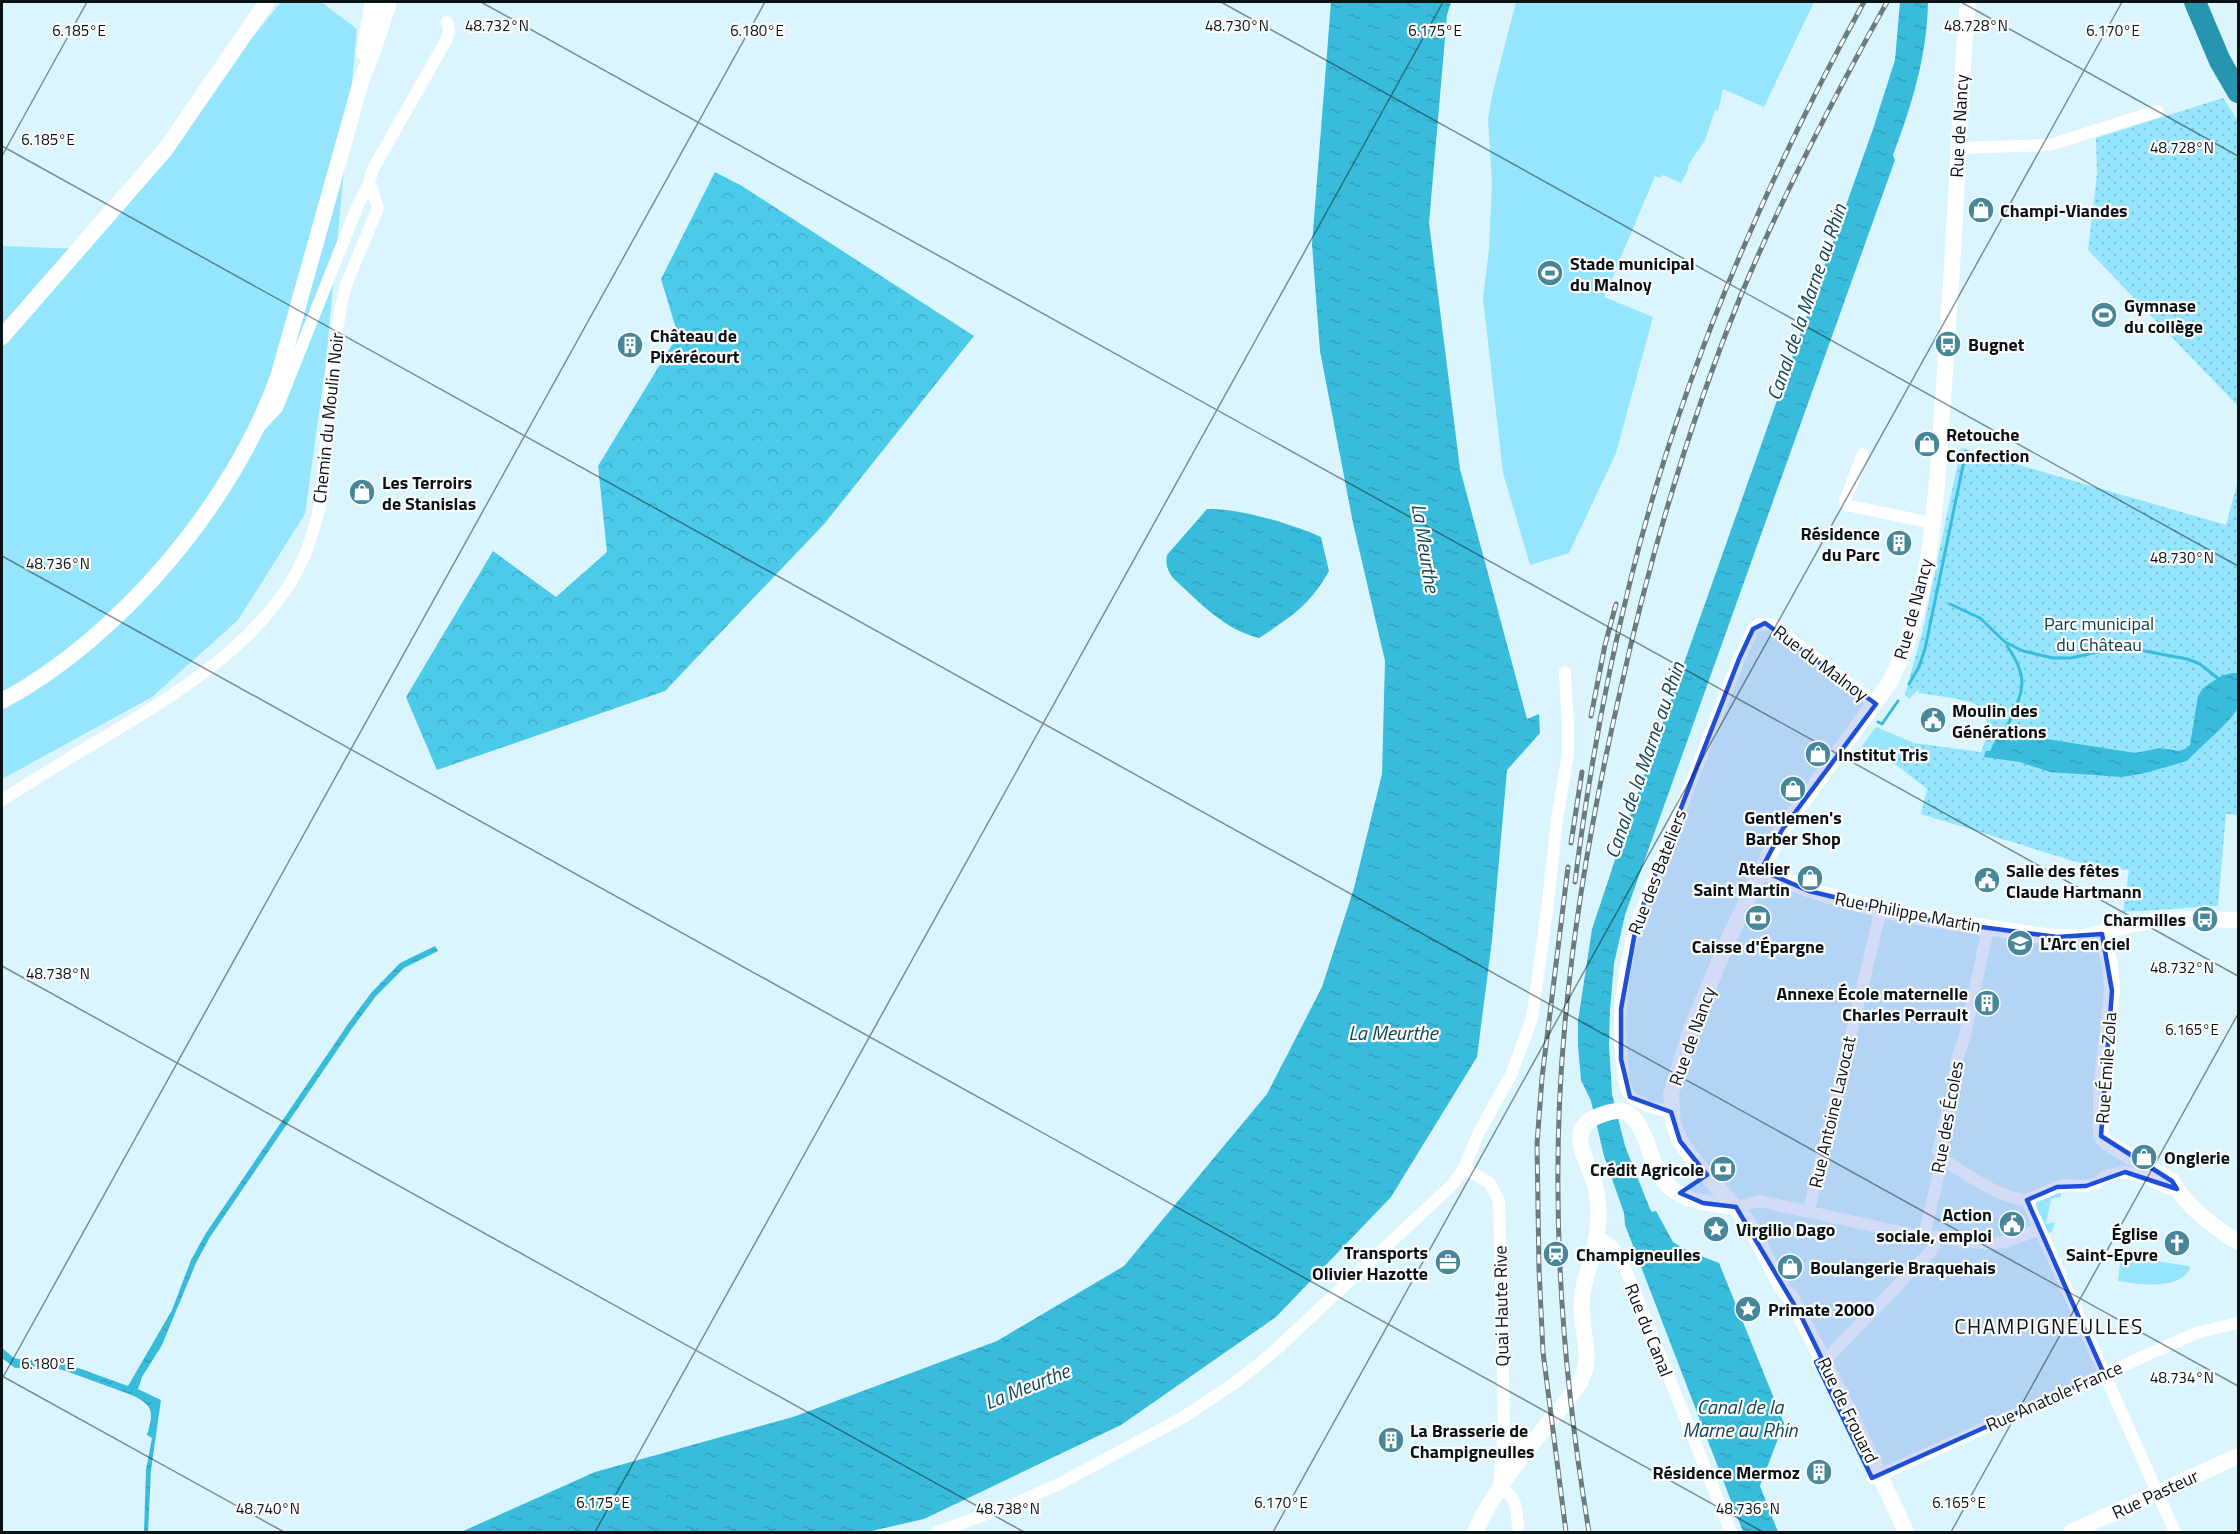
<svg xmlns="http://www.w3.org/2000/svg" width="2240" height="1534" viewBox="0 0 2240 1534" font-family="'Titillium Web',sans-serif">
<defs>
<pattern id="forest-crowns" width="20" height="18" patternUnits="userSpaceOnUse" patternTransform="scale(1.5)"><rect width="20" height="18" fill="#4ccaea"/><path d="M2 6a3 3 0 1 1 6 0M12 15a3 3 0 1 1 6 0" fill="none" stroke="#41acc8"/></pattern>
<pattern id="park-dots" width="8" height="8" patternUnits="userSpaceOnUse" patternTransform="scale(1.5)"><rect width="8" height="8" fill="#94e5fd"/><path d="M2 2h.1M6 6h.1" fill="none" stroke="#7ec3d8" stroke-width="1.8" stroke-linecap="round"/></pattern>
<pattern id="water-ripples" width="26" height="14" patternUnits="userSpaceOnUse" patternTransform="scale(1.5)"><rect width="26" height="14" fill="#39bcdb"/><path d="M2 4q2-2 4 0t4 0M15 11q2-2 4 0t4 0" fill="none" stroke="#31a1bb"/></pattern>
</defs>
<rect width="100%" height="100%" fill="#daf5fd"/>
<path fill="#94e5fd" d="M281 2H321L357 29 326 362 305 514 238 620 152 697 2 779V246L81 249Z
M1516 2H1814L1764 107 1723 89 1718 111 1715 110 1705 140 1687 167 1689 168 1681 183 1663 175 1660 178 1655 176 1604 297 1653 317 1616 453 1569 553 1530 565 1503 473 1483 298 1489 249 1492 182 1488 119 1493 91Z
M1876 727 1914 743 1882 754 1852 760Z
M2061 1192V1197L2051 1199 2046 1224 2055 1222 2052 1231 2050 1233 2046 1232 2036 1207V1201Z
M2121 1256 2189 1266 2190 1269C2177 1291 2139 1284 2118 1281Z"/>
<path fill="url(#forest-crowns)" d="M715 172 742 186 974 336 825 523 665 691 437 770 406 697 493 551 556 597 607 552 598 466 678 335 661 279Z"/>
<path fill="url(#park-dots)" d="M2223 98 2238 120V406L2088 250 2097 174 2096 138Z
M1961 448 2226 525 2238 481V815L2226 814 2218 906 2123 912 2129 870 2096 868 1921 814 1927 789 1882 754 1914 743 1981 752C1987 738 1993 716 1977 705 1968 699 1930 695 1918 693L1919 689 1909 699 1905 695 1923 629Z"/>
<path fill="url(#water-ripples)" d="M1331 2H1451L1447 15 1429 223 1460 469 1527 719 1539 714 1540 733 1507 770 1492 940 1477 1057 1391 1197 1276 1317 1121 1425 924 1519 867 1532H461L595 1472 793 1417 997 1341 1124 1266 1267 1094 1322 987 1354 888 1382 774 1385 661 1353 523 1320 351 1312 244Z
M1900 2H1928C1927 56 1912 105 1893 155L1895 160 1625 915 1614 964 1610 1010 1609 1045 1612 1094 1625 1146 1650 1209 1652 1212 1656 1211 1673 1242 1688 1251 1719 1263 1784 1423 1760 1486 1778 1532H1743L1625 1225 1624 1213 1604 1156 1591 1101 1581 1080 1578 1046V1021L1592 929 1628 821 1873 129 1895 60Z
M1207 509C1239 508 1292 524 1321 537L1329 571C1310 605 1291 617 1259 638 1225 630 1199 602 1174 579 1168 572 1165 564 1167 555Z
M2232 673H2238C2239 684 2240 696 2238 706 2237 717 2197 749 2187 761L2145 773 2122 777 2050 772 2020 762 1984 757 1986 751H1990L1998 734 2034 737 2135 753 2160 748 2179 751 2187 748 2190 745 2198 696 2203 688 2221 676Z
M435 946 438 951 404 968 376 996 353 1027 210 1237 196 1263 162 1345 142 1377 138 1389 161 1400 151 1470 148 1532H144L146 1470 152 1438 147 1435C154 1411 154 1405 129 1394L63 1370 44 1366 15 1368 2 1358V1348L14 1358 23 1360 45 1359 67 1364 128 1386 172 1310 191 1260 206 1233 348 1024 371 993 400 963Z"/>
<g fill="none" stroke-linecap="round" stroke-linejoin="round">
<path stroke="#39bcdb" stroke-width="3" d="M2237 501 2238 502
M1950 604 1980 618 2005 642 2023 651 2053 658H2071L2102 651 2134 649 2187 659 2200 664 2220 680
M1909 684 1919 667 1925 649 1966 451
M1878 722 1882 724 1898 701
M2004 735C2019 695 2034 684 2007 646"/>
<path stroke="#fff" stroke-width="12" d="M1959 148 2050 145 2157 111
M260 426 277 408 358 205 368 186
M1863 454 1845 501 1846 505 1932 523
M2 800C35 779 69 758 103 738 171 697 245 653 289 585 307 557 317 524 322 491L333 359 341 306 346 285 378 208 372 189 368 186 373 169 447 39 449 30 447 22
M1671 1112C1657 1108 1638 1106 1629 1094 1624 1088 1624 1079 1623 1072 1616 1022 1622 970 1637 921L1739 659 1753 629 1759 624H1771L1876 704
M1942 1159C1966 1173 1999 1199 2027 1200L2057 1187 2067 1185 2086 1186 2097 1183 2105 1176 2125 1172 2147 1178 2167 1188 2177 1189
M1464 1168 1490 1183 1499 1201 1504 1427 1499 1487C1518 1498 1516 1507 1518 1527
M2027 1200 2175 1532
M1736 1207 1759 1201 1924 1237C1949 1235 1981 1248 2004 1242 2016 1239 2028 1233 2040 1229
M1809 1210 1881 909
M1597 1235 1612 1246 1626 1270 1731 1532
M1924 1237 1942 1159 1938 1151 1955 1081C1954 1067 1958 1053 1964 1040L1988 928
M1817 1361 1830 1355 1933 1249 1936 1236
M1504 1427 1515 1439 1531 1445
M1873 1478 2196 1333 2238 1323
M937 1532 1012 1505 1061 1483 1182 1418 1236 1382 1270 1355 1453 1184 1464 1168 1479 1132 1511 1075 1532 1018 1547 911 1557 820 1568 754V725L1565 672"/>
<path stroke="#fff" stroke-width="16" d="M364 53 373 2
M2 337 165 150 267 2
M2 701C121 637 235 501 279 374L362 78 373 51 389 2
M1761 870C1836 905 1917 919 1999 929 2026 933 2054 939 2081 937 2098 936 2112 928 2129 925 2164 918 2203 919 2238 920
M2102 934 2110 964 2112 991 2101 1089V1136L2107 1143 2172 1181C2187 1207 2213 1227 2238 1242
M1475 1532C1499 1479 1539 1436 1575 1390 1599 1358 1578 1333 1582 1298 1583 1283 1589 1268 1593 1254 1600 1227 1601 1198 1591 1173 1579 1145 1569 1123 1607 1113 1615 1111 1621 1109 1629 1114 1638 1120 1641 1130 1646 1140 1650 1152 1654 1167 1662 1178 1677 1202 1711 1204 1736 1207
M1906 1532C1870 1453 1831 1375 1791 1297L1784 1291 1747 1221 1696 1163 1680 1141 1673 1123 1671 1094 1692 1026 1730 936 1768 857 1782 830 1890 682C1931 600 1936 503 1942 413 1948 329 1954 244 1958 160 1961 107 1963 54 1968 2
M2071 1532 2238 1456"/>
<path stroke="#2795af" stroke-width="22" d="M2195 2 2220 61 2238 92"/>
<defs>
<path id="rail" d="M1591 716 1605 645 1616 604
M1571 843 1582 772
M1575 882C1588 779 1606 678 1631 578 1681 376 1764 183 1864 2
M1566 1532 1543 1352 1539 1269 1537 1144 1542 1078 1568 867
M1589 1532C1561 1365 1549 1193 1565 1023 1575 912 1595 801 1620 692 1650 556 1689 423 1741 295 1783 194 1834 97 1887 2"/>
</defs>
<use href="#rail" stroke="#6a7c81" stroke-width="5"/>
<use href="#rail" stroke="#fcfcfc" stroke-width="3" stroke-dasharray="9" stroke-linecap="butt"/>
</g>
<path fill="#1d4ed8" fill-opacity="0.2" stroke="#1d4ed8" stroke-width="4.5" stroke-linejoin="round" d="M1765 623 1876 704 1782 830 1761 870 1809 891 1929 920 2057 937 2102 934 2112 991 2101 1136 2172 1181 2177 1189 2125 1172 2086 1186 2057 1187 2027 1200 2104 1374 1872 1478 1816 1362 1822 1359 1802 1318 1736 1207 1703 1203 1680 1193 1707 1175 1680 1141 1671 1112 1630 1097 1621 1059V1009L1637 921 1739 659 1753 629Z"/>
<path fill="none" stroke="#091215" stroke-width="1.5" stroke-opacity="0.45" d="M481 2 2238 976M1221 2 2238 566M1961 2 2238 156M2 146 2238 1386M2 156 87 2M2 556 1763 1532M2 966 1024 1532M2 1376 284 1532M2 1379 765 2M595 1532 1443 2M1273 1532 2122 2M1951 1532 2238 1014"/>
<defs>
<symbol id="shop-disc" viewBox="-11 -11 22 22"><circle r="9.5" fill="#468899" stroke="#fcfcfc"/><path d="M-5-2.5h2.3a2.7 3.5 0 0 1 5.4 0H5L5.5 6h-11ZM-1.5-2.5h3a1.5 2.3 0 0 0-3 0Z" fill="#fff"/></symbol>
<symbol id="stadium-disc" viewBox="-11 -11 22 22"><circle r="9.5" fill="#468899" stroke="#fcfcfc"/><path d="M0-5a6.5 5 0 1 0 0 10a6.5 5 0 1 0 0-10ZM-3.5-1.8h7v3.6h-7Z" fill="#fff"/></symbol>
<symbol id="bus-disc" viewBox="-11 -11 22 22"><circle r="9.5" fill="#468899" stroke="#fcfcfc"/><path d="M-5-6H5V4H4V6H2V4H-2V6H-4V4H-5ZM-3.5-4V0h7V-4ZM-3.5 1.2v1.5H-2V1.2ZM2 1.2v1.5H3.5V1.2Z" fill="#fff"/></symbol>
<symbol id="building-disc" viewBox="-11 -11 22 22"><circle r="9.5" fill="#468899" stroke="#fcfcfc"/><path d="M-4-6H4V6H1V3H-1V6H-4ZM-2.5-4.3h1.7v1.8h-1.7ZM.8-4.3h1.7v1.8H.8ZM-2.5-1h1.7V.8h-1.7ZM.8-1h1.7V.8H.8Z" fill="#fff"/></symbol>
<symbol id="civic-disc" viewBox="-11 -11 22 22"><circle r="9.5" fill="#468899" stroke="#fcfcfc"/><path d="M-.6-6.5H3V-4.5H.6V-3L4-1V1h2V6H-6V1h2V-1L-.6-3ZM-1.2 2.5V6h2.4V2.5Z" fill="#fff"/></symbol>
<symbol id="bank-disc" viewBox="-11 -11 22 22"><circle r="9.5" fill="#468899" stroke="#fcfcfc"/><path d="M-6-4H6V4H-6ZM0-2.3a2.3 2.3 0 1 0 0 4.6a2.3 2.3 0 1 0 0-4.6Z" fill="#fff"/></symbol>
<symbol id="school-disc" viewBox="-11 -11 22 22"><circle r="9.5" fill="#468899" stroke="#fcfcfc"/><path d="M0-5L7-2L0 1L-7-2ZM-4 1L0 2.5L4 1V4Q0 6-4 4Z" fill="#fff"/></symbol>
<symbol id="sight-disc" viewBox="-11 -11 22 22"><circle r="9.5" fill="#468899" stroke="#fcfcfc"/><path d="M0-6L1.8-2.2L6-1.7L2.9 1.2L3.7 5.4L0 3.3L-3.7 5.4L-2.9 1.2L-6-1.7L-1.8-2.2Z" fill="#fff"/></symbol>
<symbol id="church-disc" viewBox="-11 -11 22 22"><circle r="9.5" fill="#468899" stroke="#fcfcfc"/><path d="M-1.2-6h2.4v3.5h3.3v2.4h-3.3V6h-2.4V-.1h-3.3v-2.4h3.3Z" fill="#fff"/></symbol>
<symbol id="station-disc" viewBox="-11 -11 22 22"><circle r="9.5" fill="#468899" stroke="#fcfcfc"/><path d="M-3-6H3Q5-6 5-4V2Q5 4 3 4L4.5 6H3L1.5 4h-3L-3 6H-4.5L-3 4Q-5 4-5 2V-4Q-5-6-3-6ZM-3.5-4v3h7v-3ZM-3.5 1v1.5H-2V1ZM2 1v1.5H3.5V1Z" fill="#fff"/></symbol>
<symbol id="office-disc" viewBox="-11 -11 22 22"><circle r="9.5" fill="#468899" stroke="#fcfcfc"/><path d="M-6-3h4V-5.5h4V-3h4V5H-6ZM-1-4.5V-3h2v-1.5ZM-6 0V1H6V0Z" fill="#fff"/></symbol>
</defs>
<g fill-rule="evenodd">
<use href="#shop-disc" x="1966" y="195" width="30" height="30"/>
<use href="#stadium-disc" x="1535" y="258" width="30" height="30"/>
<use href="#stadium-disc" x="2089" y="300" width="30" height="30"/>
<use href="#bus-disc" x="1933" y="329" width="30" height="30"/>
<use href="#building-disc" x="615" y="330" width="30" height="30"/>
<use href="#shop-disc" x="1912" y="429" width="30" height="30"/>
<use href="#shop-disc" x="347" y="477" width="30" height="30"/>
<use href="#building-disc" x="1884" y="528" width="30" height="30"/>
<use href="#civic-disc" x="1918" y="705" width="30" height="30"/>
<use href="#shop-disc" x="1803" y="739" width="30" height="30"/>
<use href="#shop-disc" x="1778" y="774" width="30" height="30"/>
<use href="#shop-disc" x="1795" y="863" width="30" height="30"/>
<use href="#civic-disc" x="1972" y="865" width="30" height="30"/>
<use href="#bank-disc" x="1743" y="903" width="30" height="30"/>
<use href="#bus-disc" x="2190" y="904" width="30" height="30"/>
<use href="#school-disc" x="2005" y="928" width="30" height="30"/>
<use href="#building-disc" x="1972" y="988" width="30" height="30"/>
<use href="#shop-disc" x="2129" y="1142" width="30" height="30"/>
<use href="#bank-disc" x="1708" y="1154" width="30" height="30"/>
<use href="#civic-disc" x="1997" y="1209" width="30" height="30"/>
<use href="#sight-disc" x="1701" y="1214" width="30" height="30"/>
<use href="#church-disc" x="2162" y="1228" width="30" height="30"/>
<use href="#station-disc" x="1541" y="1239" width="30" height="30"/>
<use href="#office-disc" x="1433" y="1247" width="30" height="30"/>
<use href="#shop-disc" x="1775" y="1252" width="30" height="30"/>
<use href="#sight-disc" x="1733" y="1294" width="30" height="30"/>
<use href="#building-disc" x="1376" y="1425" width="30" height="30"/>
<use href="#building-disc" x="1804" y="1457" width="30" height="30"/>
</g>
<g text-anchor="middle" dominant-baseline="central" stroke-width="4.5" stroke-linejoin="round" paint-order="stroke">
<g font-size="18" fill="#091215" stroke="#fcfcfc">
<text transform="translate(1959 126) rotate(-87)">Rue de Nancy</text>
<text transform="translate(328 418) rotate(-84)">Chemin du Moulin Noir</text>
<text transform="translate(1913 609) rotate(-75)">Rue de Nancy</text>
<text transform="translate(1821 663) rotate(37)">Rue du Malnoy</text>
<text transform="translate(1657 872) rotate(-69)">Rue des Bateliers</text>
<text transform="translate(1908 912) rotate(11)">Rue Philippe Martin</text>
<text transform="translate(1692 1036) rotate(-70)">Rue de Nancy</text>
<text transform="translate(2106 1068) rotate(-86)">Rue Émile Zola</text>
<text transform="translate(1832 1112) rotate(-77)">Rue Antoine Lavocat</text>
<text transform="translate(1947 1117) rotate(-80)">Rue des Écoles</text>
<text transform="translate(1501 1306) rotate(-91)">Quai Haute Rive</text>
<text transform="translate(1649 1330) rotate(68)">Rue du Canal</text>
<text transform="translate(2054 1396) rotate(-24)">Rue Anatole France</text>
<text transform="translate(1848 1410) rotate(64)">Rue de Frouard</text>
<text transform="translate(2155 1494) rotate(-25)">Rue Pasteur</text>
</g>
<g font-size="18" font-weight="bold" fill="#091215" stroke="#fcfcfc" text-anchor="start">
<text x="2000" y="210">Champi-Viandes</text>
<text x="1570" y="263">Stade municipal<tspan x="1570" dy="21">du Malnoy</tspan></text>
<text x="2124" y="305">Gymnase<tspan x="2124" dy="21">du collège</tspan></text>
<text x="650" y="335">Château de<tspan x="650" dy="21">Pixérécourt</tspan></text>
<text x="1968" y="344">Bugnet</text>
<text x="1946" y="434">Retouche<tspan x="1946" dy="21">Confection</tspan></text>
<text x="382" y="482">Les Terroirs<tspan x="382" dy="21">de Stanislas</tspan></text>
<text x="1880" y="533" text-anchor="end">Résidence<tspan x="1880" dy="21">du Parc</tspan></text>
<text x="1952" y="710">Moulin des<tspan x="1952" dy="21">Générations</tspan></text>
<text x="1838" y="754">Institut Tris</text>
<text x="1793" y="817" text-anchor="middle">Gentlemen's<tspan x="1793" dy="21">Barber Shop</tspan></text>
<text x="1790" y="868" text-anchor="end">Atelier<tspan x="1790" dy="21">Saint Martin</tspan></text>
<text x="2006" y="870">Salle des fêtes<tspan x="2006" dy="21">Claude Hartmann</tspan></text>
<text x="2186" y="919" text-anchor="end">Charmilles</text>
<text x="2040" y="943">L'Arc en ciel</text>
<text x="1758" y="946" text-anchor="middle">Caisse d'Épargne</text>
<text x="1968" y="993" text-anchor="end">Annexe École maternelle<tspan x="1968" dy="21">Charles Perrault</tspan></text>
<text x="2164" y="1157">Onglerie</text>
<text x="1704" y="1169" text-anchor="end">Crédit Agricole</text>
<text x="1992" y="1214" text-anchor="end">Action<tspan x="1992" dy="21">sociale, emploi</tspan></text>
<text x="1736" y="1229">Virgilio Dago</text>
<text x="2158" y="1233" text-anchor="end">Église<tspan x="2158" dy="21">Saint-Epvre</tspan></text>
<text x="1428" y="1252" text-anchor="end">Transports<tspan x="1428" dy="21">Olivier Hazotte</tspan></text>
<text x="1576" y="1254">Champigneulles</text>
<text x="1810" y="1267">Boulangerie Braquehais</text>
<text x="1768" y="1309">Primate 2000</text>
<text x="1410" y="1430">La Brasserie de<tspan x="1410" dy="21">Champigneulles</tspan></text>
<text x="1800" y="1472" text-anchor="end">Résidence Mermoz</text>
</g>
<g font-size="18" fill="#013d4a" stroke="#fcfcfc">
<text x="2099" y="623">Parc municipal<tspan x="2099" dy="21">du Château</tspan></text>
</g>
<g font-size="20" font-style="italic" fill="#0f4653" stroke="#fcfcfc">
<text transform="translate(1806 302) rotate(-71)">Canal de la Marne au Rhin</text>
<text transform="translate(1426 548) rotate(81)">La Meurthe</text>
<text transform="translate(1644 760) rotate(-71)">Canal de la Marne au Rhin</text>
<text x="1393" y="1032">La Meurthe</text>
<text transform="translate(1027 1386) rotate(-22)">La Meurthe</text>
<text x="1740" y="1406">Canal de la<tspan x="1740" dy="23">Marne au Rhin</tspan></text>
</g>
<g font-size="21" letter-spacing="1.5" fill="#091215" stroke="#fcfcfc">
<text x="2049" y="1326">CHAMPIGNEULLES</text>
</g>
</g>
<g font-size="15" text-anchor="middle" fill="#091215" stroke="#fcfcfc" stroke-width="4.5" stroke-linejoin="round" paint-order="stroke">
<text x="1237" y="31">48.730°N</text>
<text x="1976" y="31">48.728°N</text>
<text x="497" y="31">48.732°N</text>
<text x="79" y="36">6.185°E</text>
<text x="757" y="36">6.180°E</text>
<text x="1435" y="36">6.175°E</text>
<text x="2113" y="36">6.170°E</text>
<text x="48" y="145">6.185°E</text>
<text x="2182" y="153">48.728°N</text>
<text x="2182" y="563">48.730°N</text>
<text x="58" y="569">48.736°N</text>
<text x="2182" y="973">48.732°N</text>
<text x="58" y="979">48.738°N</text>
<text x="2192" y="1035">6.165°E</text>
<text x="48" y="1369">6.180°E</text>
<text x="2182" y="1383">48.734°N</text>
<text x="603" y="1508">6.175°E</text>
<text x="1281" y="1508">6.170°E</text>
<text x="1959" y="1508">6.165°E</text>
<text x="268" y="1514">48.740°N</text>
<text x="1008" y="1514">48.738°N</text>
<text x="1748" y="1514">48.736°N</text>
</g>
<rect width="2240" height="1534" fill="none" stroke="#091215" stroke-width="6"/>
</svg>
